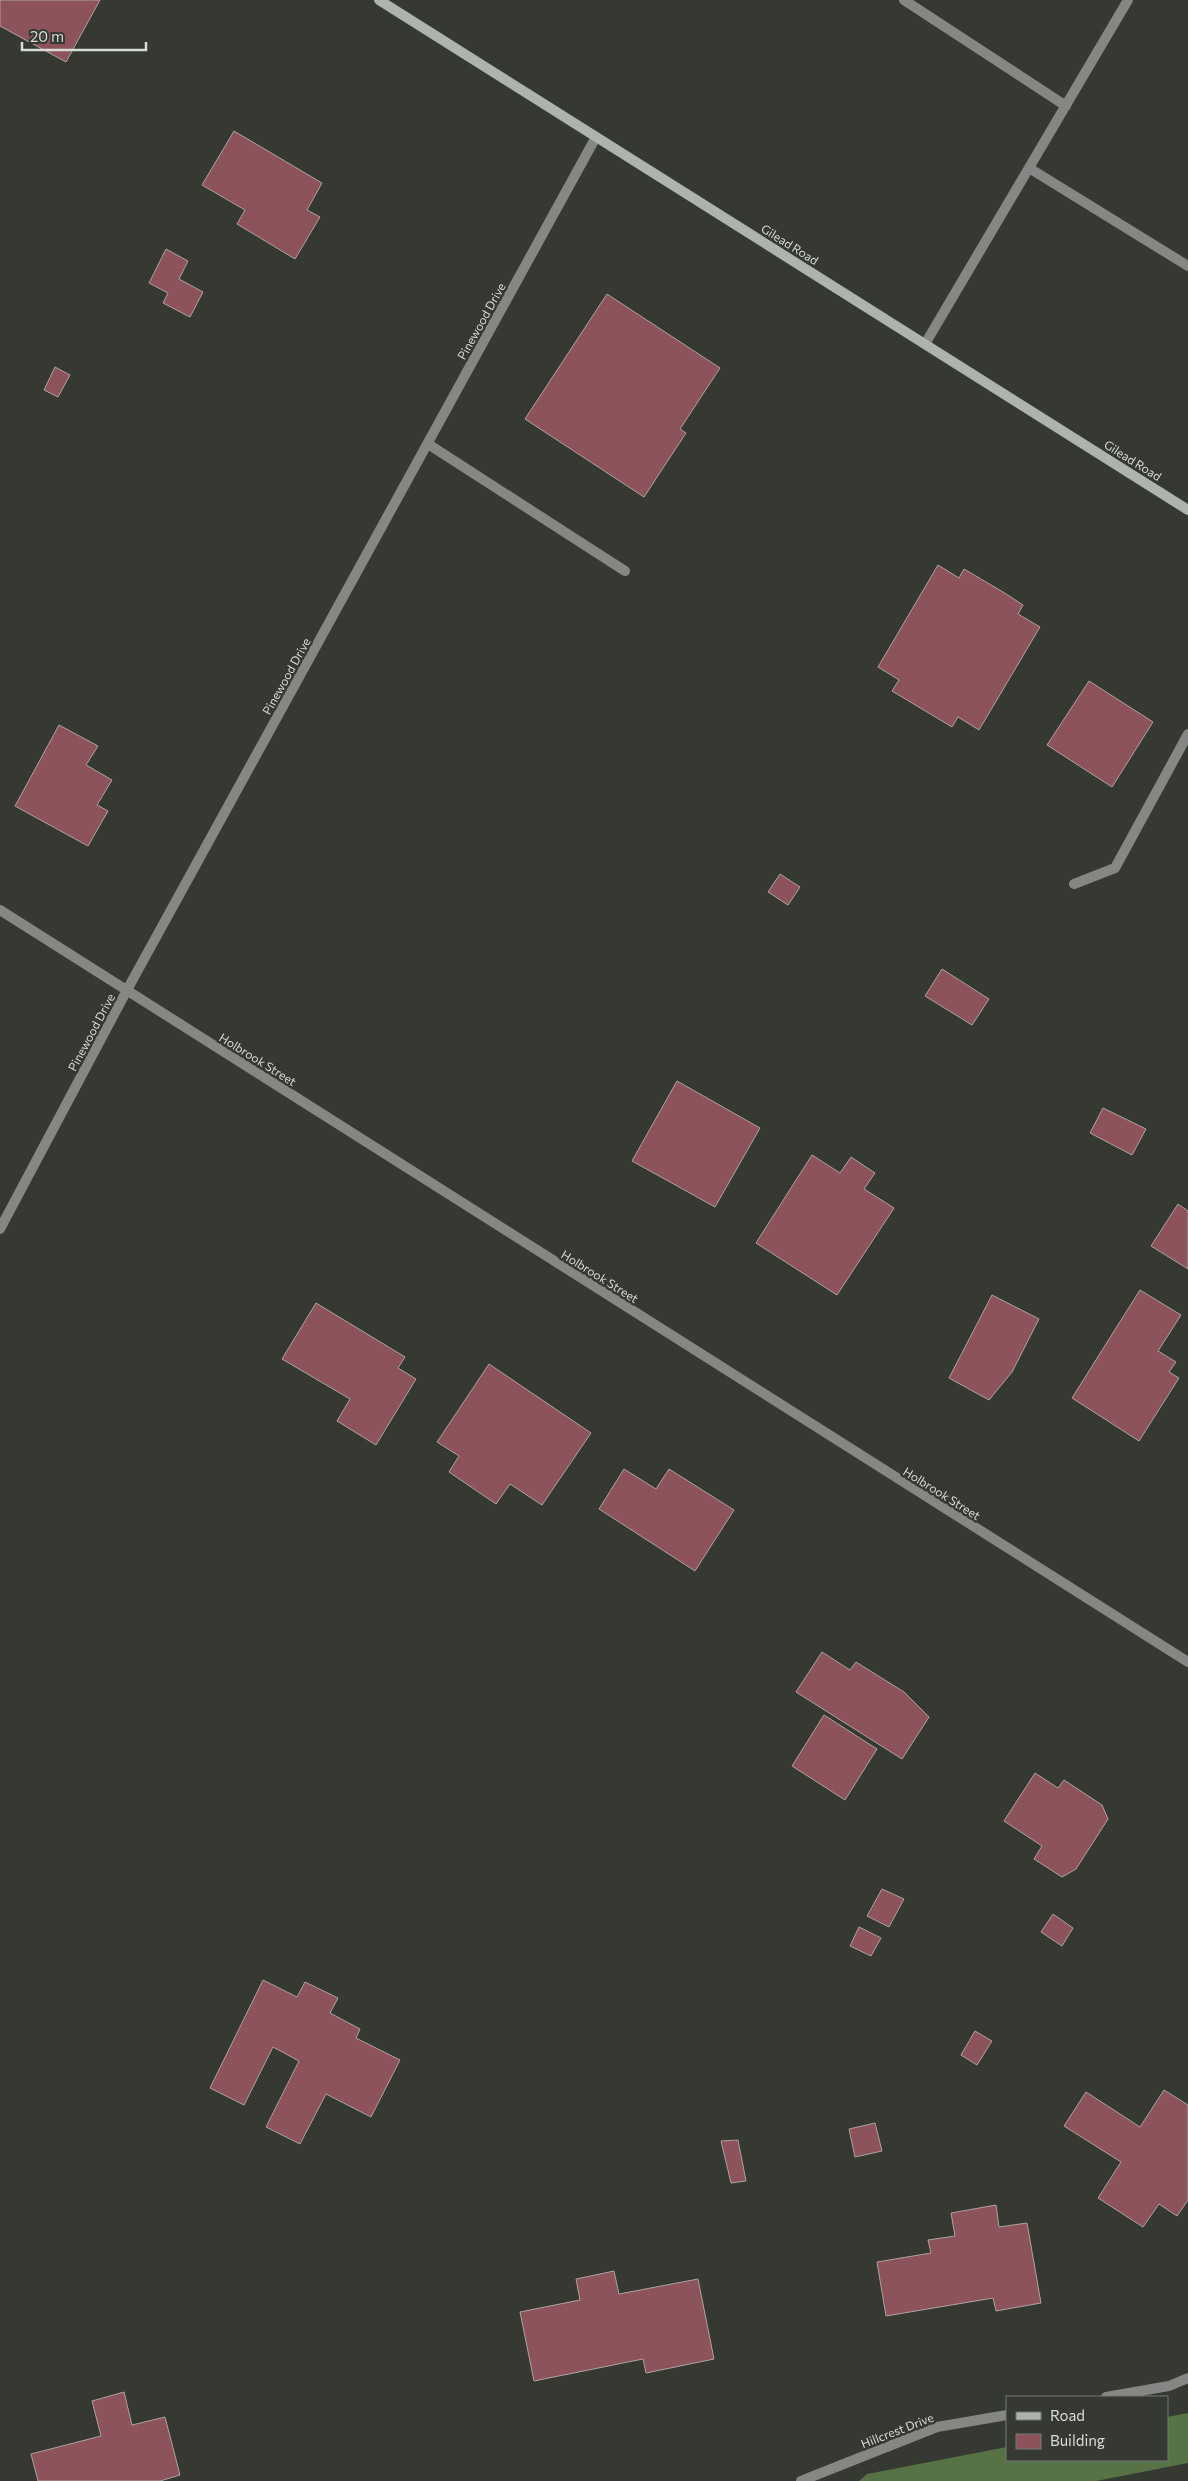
<svg xmlns="http://www.w3.org/2000/svg" width="1188" height="2481" viewBox="0 0 1188 2481" font-family="Commissioner,sans-serif">
<rect width="100%" height="100%" fill="#353932"/>
<path fill="#577244" d="M1188 2413V2463L1096 2481H859L867 2474 1007 2447V2460H1167V2417Z"/>
<path fill="#8c535b" stroke="#afa2a3" d="M0 0H100L66 62 0 26Z
M234 131 322 183 307 210 320 217 295 259 237 224 245 210 202 185Z
M166 249 188 261 179 279 203 292 190 317 163 303 168 293 149 283Z
M607 294 720 368 680 429 686 433 644 497 525 419Z
M55 367 70 375 58 397 44 390Z
M938 565 959 578 964 569 1003 592 1023 605 1018 614 1040 627 979 730 958 717 952 727 892 691 899 680 878 667Z
M1089 681 1153 722 1112 787 1047 745Z
M59 725 98 746 86 765 112 780 97 805 108 811 88 846 15 806Z
M780 874 800 887 788 905 768 892Z
M942 969 989 999 972 1025 925 996Z
M677 1081 760 1128 715 1207 632 1161Z
M1103 1108 1146 1129 1132 1155 1090 1133Z
M812 1155 840 1173 851 1157 875 1173 864 1189 894 1208 837 1295 756 1243Z
M1178 1204 1188 1211V1269L1151 1246Z
M1140 1290 1181 1315 1158 1351 1176 1362 1169 1372 1179 1378 1139 1441 1072 1398Z
M992 1295 1039 1319 1012 1372 989 1400 949 1378Z
M316 1303 405 1357 398 1368 416 1379 376 1445 337 1421 350 1399 282 1359Z
M489 1364 591 1433 542 1505 510 1484 496 1504 449 1472 459 1456 437 1442Z
M624 1469 656 1489 669 1469 734 1510 695 1571 599 1509Z
M822 1652 850 1670 856 1662 904 1692 929 1717 902 1759 796 1692Z
M824 1715 877 1749 845 1800 792 1766Z
M1035 1773 1058 1788 1064 1780 1102 1805 1108 1819 1076 1869 1062 1877 1034 1859 1042 1846 1004 1821Z
M882 1889 904 1899 889 1927 867 1916Z
M1053 1914 1073 1928 1062 1946 1041 1932Z
M859 1927 881 1938 871 1956 850 1946Z
M263 1980 297 1997 305 1982 338 1998 330 2013 360 2029 356 2038 400 2060 371 2117 326 2094 300 2144 266 2127 299 2061 273 2047 244 2105 210 2088Z
M975 2031 992 2041 977 2065 961 2055Z
M1164 2090 1188 2105V2200L1177 2216 1159 2204 1143 2227 1098 2198 1121 2162 1064 2126 1086 2092 1140 2127Z
M875 2123 882 2151 855 2157 849 2129Z
M738 2140 746 2181 731 2183 721 2141Z
M996 2205 999 2227 1027 2223 1041 2303 996 2311 993 2298 886 2316 877 2262 931 2253 928 2240 955 2236 951 2213Z
M614 2271 619 2294 698 2279 714 2359 646 2373 643 2359 534 2381 520 2312 580 2300 576 2279Z
M124 2392 132 2425 165 2417 180 2475 160 2481H38L31 2454 101 2436 92 2401Z"/>
<g fill="none" stroke-linecap="round" stroke-linejoin="round">
<path stroke="#848783" stroke-width="10" d="M904 0 1066 106
M1029 168 1188 266
M925 344 1128 0
M428 444 625 571
M1074 884 1115 868 1188 734"/>
<path stroke="#848783" stroke-width="10" d="M0 910 1188 1662
M0 1229 127 990 596 137
M1106 2397 1169 2386 1188 2378
M801 2481 937 2427 1007 2415"/>
<path stroke="#afb3ad" stroke-width="10" d="M379 0 1188 510"/>
</g>
<g text-anchor="middle" dominant-baseline="central" stroke-width="5" stroke-linejoin="round" paint-order="stroke">
<g font-size="12" fill="#d8dbd6" stroke="#353932">
<text transform="translate(790 244) rotate(32)">Gilead Road</text>
<text transform="translate(481 321) rotate(-61)">Pinewood Drive</text>
<text transform="translate(1133 460) rotate(32)">Gilead Road</text>
<text transform="translate(286 676) rotate(-61)">Pinewood Drive</text>
<text transform="translate(91 1032) rotate(-62)">Pinewood Drive</text>
<text transform="translate(258 1059) rotate(32)">Holbrook Street</text>
<text transform="translate(600 1276) rotate(32)">Holbrook Street</text>
<text transform="translate(942 1493) rotate(32)">Holbrook Street</text>
<text transform="translate(897 2430) rotate(-21)">Hillcrest Drive</text>
</g>
</g>
<rect x="1006" y="2396" width="162" height="65" fill="#353932" stroke="#767a74"/>
<rect x="1016" y="2412" width="25" height="8" fill="#afb3ad" stroke="#767a74"/>
<text x="1050" y="2421" font-size="15" fill="#d8dbd6">Road</text>
<rect x="1016" y="2434" width="25" height="15" fill="#8c535b" stroke="#767a74"/>
<text x="1050" y="2446" font-size="15" fill="#d8dbd6">Building</text>
<path d="M22 42v8h124v-8" fill="none" stroke="#d8dbd6" stroke-width="2.5"/>
<text x="30" y="42" font-size="15" fill="#d8dbd6" stroke="#353932" stroke-width="4" paint-order="stroke">20 m</text>
</svg>
